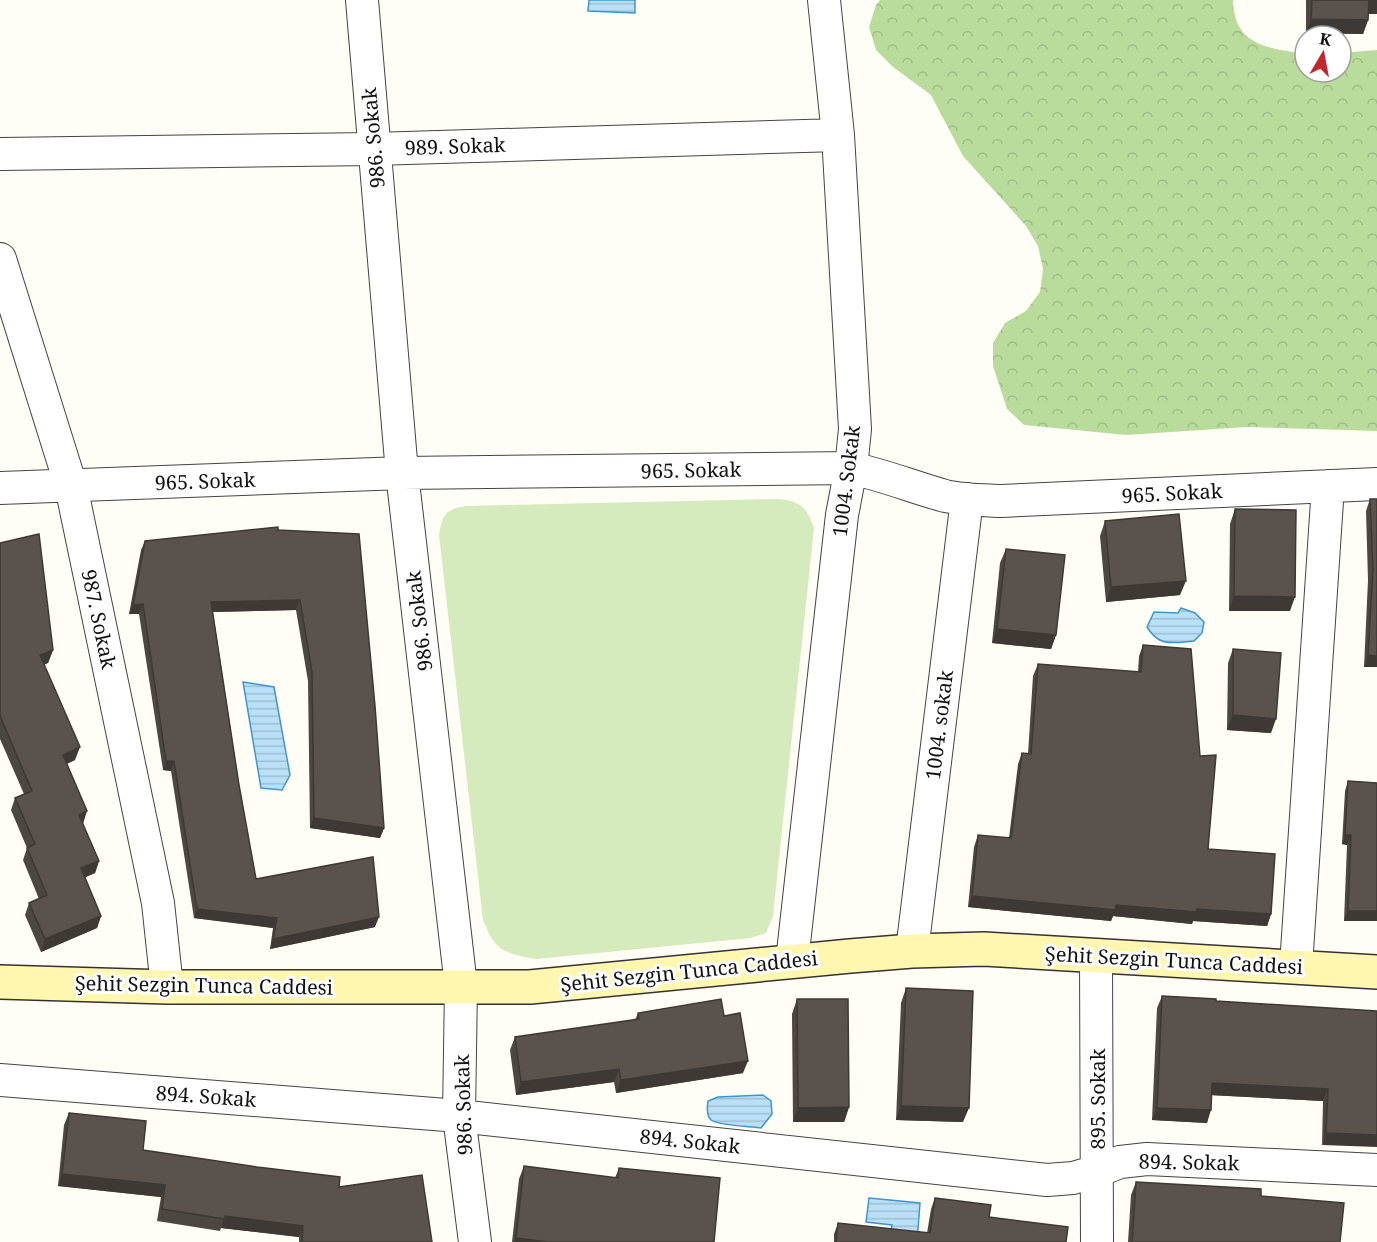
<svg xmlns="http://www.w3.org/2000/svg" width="1377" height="1242" viewBox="0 0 1377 1242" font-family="'Noto Serif',serif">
<defs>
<pattern id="forest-crowns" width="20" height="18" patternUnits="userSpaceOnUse" patternTransform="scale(1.5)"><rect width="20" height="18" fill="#b9dc9c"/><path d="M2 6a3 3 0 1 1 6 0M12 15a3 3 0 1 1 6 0" fill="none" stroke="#9ebc85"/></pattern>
<pattern id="water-rules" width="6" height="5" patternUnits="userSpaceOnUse" patternTransform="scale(1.5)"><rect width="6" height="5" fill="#b9e0f7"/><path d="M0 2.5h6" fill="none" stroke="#9ebfd3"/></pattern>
</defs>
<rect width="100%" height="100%" fill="#fffdf5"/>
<path fill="#d5ebbd" d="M779 499C801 501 807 508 814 528L773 916 766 933 751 938 536 959C503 953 495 951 483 920L439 535C442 515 445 510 465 506Z"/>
<path fill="url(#forest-crowns)" d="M880 0H1233C1234 46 1268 48 1305 54V72H1341V53L1377 50V431L1247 427 1126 435 1024 425 1007 409 993 366V343L1005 323 1026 311 1040 292 1043 269 1038 246 1026 226 963 156 931 95 893 67 876 50 869 27 876 5Z"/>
<path fill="url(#water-rules)" stroke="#3f96cf" stroke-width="1.5" d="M589 0H635V13L588 11Z
M1181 608 1195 613 1204 622 1202 633 1194 641C1172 643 1159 647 1147 627L1154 612 1178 613Z
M243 682 274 687 290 775 282 790 261 788Z
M763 1095 771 1101 772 1114 761 1128C751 1126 719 1126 711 1120 706 1115 707 1107 708 1101L718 1097Z
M869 1198 920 1203 917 1242H890L892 1225 866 1222Z"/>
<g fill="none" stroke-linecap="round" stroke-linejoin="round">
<defs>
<path id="street" d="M362 0 402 473 461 986 459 1116 475 1242
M0 154 373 149 838 135
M0 259 71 486 158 903 167 987
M0 488 402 473 851 468C883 475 913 487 945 496 963 500 982 500 1001 501L1377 484
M912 951 967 499
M1096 955 1097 1242
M792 961 842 515 851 468 855 429 838 135 824 0
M1296 966 1328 486
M0 1080 459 1116 1047 1180 1073 1178 1097 1171 1120 1162 1147 1159 1377 1170"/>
<path id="secondary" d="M0 982 167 987H530L850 956 912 951 984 949 1377 972"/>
</defs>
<use href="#street" stroke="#444" stroke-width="34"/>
<use href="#secondary" stroke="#333" stroke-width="36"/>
<use href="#street" stroke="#fff" stroke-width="32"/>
<use href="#secondary" stroke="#fff6b0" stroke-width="33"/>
</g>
<path fill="#4d4742" d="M1306 0H1377L1368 14V20L1363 34 1306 33Z
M1370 499H1377V667H1364L1368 580 1366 511Z
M1235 509 1290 611H1229L1230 524Z
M1105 521 1180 595 1106 602 1100 536Z
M278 530 384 828 380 838 310 828 308 681 296 610 213 612 239 785 256 879 375 927 270 949 273 928 194 918 171 771 163 770 139 614H129L141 550 145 541Z
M0 543 53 650 48 663 44 664 75 760 67 764 83 824 99 861 95 873 85 877 101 916 97 928 41 952 25 915 29 903 39 899 23 860 27 848 11 810 15 798 24 794 0 739Z
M1006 549 1056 635 1051 649 992 643 1000 563Z
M1143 645 1208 849 1271 914 1267 926 1193 921 1192 924 1113 916 1111 921 968 907 974 847 978 835 1009 838 1018 764 1022 753 1028 754 1033 676 1038 664 1138 672 1139 656Z
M1233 649 1271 733 1227 730 1228 663Z
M1348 781 1377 783V921H1344L1347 845 1342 844 1345 791Z
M906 988 963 1122 896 1120 901 1003Z
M1162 996 1216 1001 1377 1011 1322 1145 1323 1101 1212 1095 1207 1123 1152 1120 1157 1008Z
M797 999 849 1107 844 1122H793L792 1014Z
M638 1013 724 1016 743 1073 616 1093 614 1082 516 1095 510 1050 515 1037 635 1020Z
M69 1113 143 1150 339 1187 432 1242H299V1237L221 1228 220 1231 157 1221 161 1197 58 1186 64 1125Z
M524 1166 615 1178 619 1168 714 1242H512L519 1179Z
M1136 1182 1340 1242H1128L1131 1195Z
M935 1198 989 1217 1066 1242H834V1234L838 1223 927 1233 931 1209Z"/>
<path fill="#3f3936" d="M1368 0H1377V14H1363Z
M1311 19 1368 20 1363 34 1306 33Z
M1186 581 1180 595 1106 602 1111 587Z
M1234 596 1295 597 1290 611H1229Z
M300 600 296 610 208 612 211 602Z
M143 604 139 614H129L133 605Z
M997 629 1056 635 1051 649 992 643Z
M53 650 48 663 36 668 40 655Z
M1368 655 1377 656V667H1364Z
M1233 715 1276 719 1271 733 1227 730Z
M80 747 75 760 58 767 63 755Z
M166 761H174L171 771 163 770Z
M87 811 83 824 79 815Z
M314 818 384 828 380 838 310 828Z
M1345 835H1351L1347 845 1342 844Z
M99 861 95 873 77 881 81 868Z
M972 896 1116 905 1271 914 1267 926 1193 921 1192 924 1113 916 1111 921 968 907Z
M197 909 277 918 273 928 194 918Z
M1348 911H1377V921H1344Z
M101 916 97 928 41 952 45 939Z
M379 917 375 927 270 949 273 939Z
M748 1061 743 1073 616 1093 621 1080Z
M619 1069 614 1082 516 1095 521 1082Z
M1212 1083 1328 1089 1323 1101 1208 1095Z
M901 1106 969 1108 963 1122 896 1120Z
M849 1107 844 1122H793L798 1108Z
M1157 1108 1211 1110 1207 1123 1152 1120Z
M1326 1133 1377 1135V1147L1322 1145Z
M62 1174 165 1185 161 1197 58 1186Z
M225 1216 303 1226 299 1237 221 1228Z
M516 1238 548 1242H514Z"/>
<path fill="#5a524d" stroke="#3f3936" stroke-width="1.5" d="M1312 0H1369L1368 20 1311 19Z
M1370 499H1377V656L1368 655 1373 569Z
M1235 509 1296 510 1295 597 1234 596Z
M1179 514 1186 581 1111 587 1105 521Z
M278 527V530L359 534 375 706 384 828 314 818 312 672 300 600 211 602 239 785 256 879 373 857 379 917 273 939 277 918 197 909 174 761H166L143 604 133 605 145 541Z
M39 534 53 650 40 655 80 747 63 755 87 811 79 815 99 861 81 868 101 916 45 939 29 903 47 895 27 848 35 844 15 798 32 791 0 716V543Z
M1006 549 1065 555 1056 635 997 629Z
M1143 645 1191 649 1200 756 1216 755 1208 849 1275 854 1271 914 1197 909 1196 912 1116 905 1115 910 972 896 978 835 1011 838 1022 753 1031 754 1038 664 1141 672Z
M1233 649 1281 653 1276 719 1233 715Z
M1348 781 1377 783V911H1348L1351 835H1345Z
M906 988 973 991 969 1108 901 1106Z
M1162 996 1216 999V1001L1377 1011V1135L1326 1133 1328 1089 1212 1083 1211 1110 1157 1108Z
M721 999 724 1016 740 1013 748 1061 621 1080 619 1069 521 1082 515 1037 639 1019 638 1013Z
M797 999H848L849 1107 798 1108Z
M69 1113 146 1121 143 1150 257 1167 340 1177 339 1187 422 1175 432 1242H302L303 1226 225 1216V1219L162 1209 165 1185 62 1174Z
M524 1166 618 1178 619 1168 720 1178 714 1242H548L516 1238Z
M1136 1182 1261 1189V1196L1344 1203 1340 1242H1132Z
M935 1198 991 1205 989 1217 1068 1227 1066 1242H836L838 1223 930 1233Z"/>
<g text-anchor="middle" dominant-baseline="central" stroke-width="6" stroke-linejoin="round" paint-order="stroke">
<g font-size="20" fill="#111" stroke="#fff">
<text transform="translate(373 138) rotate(-95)">986. Sokak</text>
<text transform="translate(455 146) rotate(-2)">989. Sokak</text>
<text transform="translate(691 470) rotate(-1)">965. Sokak</text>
<text transform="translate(205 481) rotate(-2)">965. Sokak</text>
<text transform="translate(846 481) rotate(-83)">1004. Sokak</text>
<text transform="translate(1172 493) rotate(-3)">965. Sokak</text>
<text transform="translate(99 619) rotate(78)">987. Sokak</text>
<text transform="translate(419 621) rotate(-97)">986. Sokak</text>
<text transform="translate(939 725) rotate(-83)">1004. sokak</text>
<text transform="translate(1174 960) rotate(3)">Şehit Sezgin Tunca Caddesi</text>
<text transform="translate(689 971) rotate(-6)">Şehit Sezgin Tunca Caddesi</text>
<text transform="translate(204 985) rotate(1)">Şehit Sezgin Tunca Caddesi</text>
<text transform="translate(206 1096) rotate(4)">894. Sokak</text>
<text transform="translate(1097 1099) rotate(-90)">895. Sokak</text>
<text transform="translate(463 1105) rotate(-92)">986. Sokak</text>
<text transform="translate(690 1141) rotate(6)">894. Sokak</text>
<text transform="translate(1189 1162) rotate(1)">894. Sokak</text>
</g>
</g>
<g transform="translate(1323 54) rotate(10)"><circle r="28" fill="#ffffff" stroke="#a0a0a0" stroke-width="1.5"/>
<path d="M0-4.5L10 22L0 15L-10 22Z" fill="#c4262e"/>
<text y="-9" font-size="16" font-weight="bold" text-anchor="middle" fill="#111111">K</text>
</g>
</svg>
